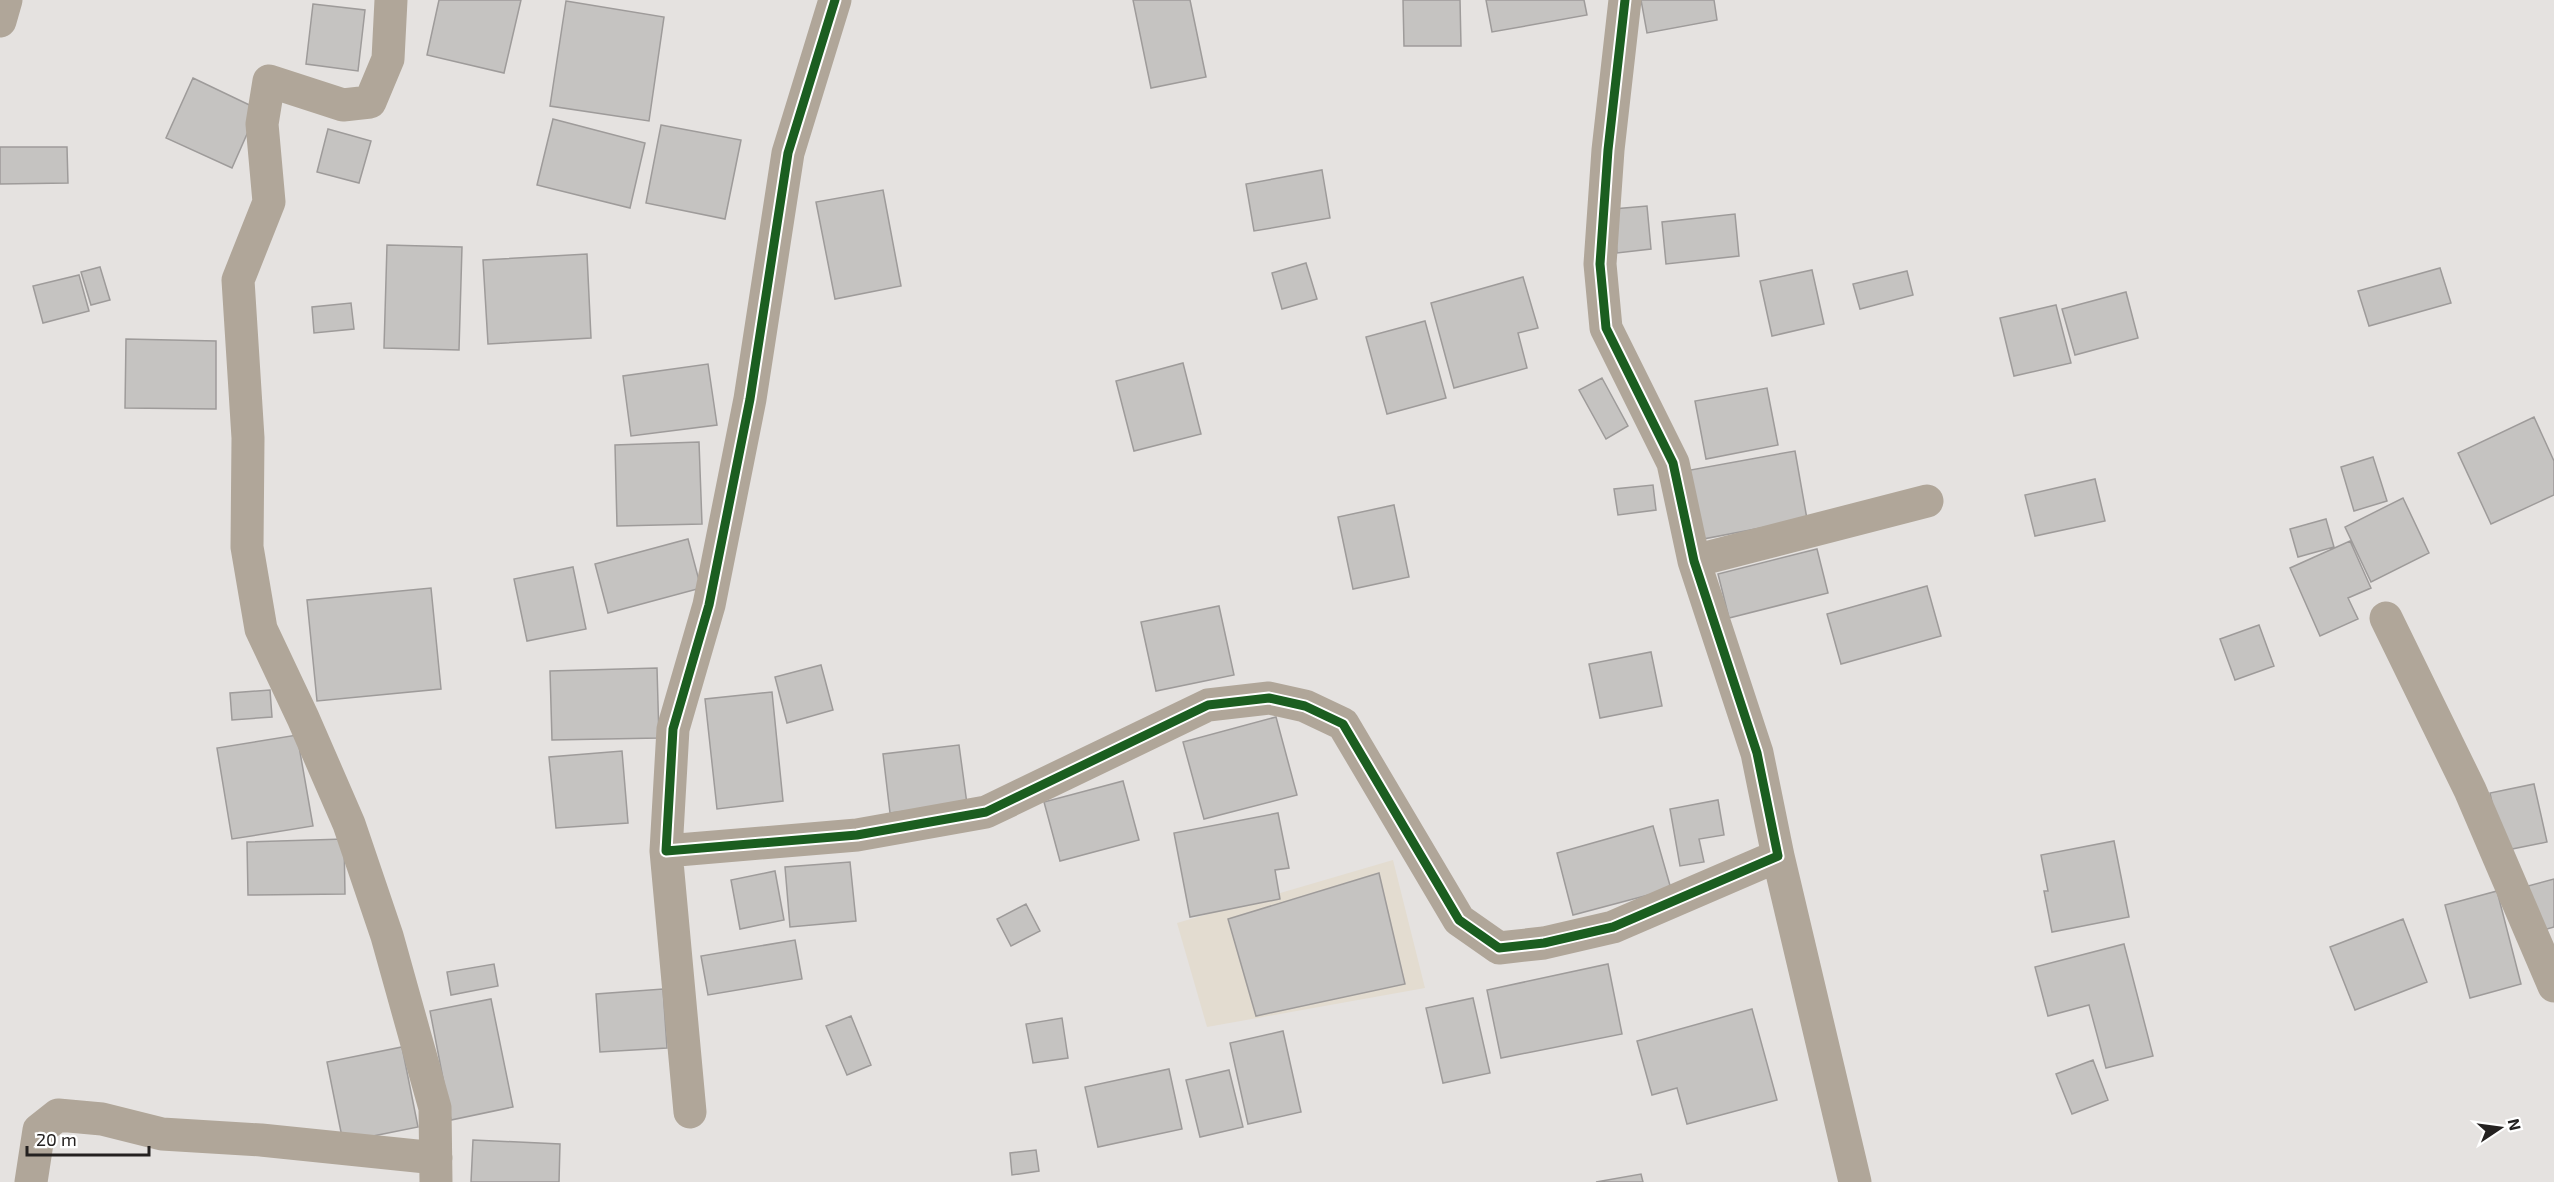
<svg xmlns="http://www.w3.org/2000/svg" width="2554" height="1182" viewBox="0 0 2554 1182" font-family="'Exo 2',sans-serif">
<rect width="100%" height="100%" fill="#e5e2e0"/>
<path fill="#e3dcd0" d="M1393 860 1425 988 1207 1027 1177 923Z"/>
<path fill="#c5c3c1" stroke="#9e9b9a" stroke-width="1.5" d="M439 0H521L504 73 427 55Z
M1133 0H1190L1206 77 1151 88Z
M1403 0H1460L1461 46H1404Z
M1486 0H1584L1587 15 1492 32Z
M1641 0H1714L1717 20 1647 33Z
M566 1 664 17 649 121 550 106Z
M313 4 365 10 358 71 306 64Z
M193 78 258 109 232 168 166 138Z
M553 119 645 143 630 208 537 185Z
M661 125 741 140 725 219 646 203Z
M328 129 371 141 359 183 317 172Z
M0 147H67L68 183 0 184Z
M1322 170 1330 218 1254 231 1246 184Z
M883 190 901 286 835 299 816 202Z
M1647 206 1651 249 1617 253 1613 209Z
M1735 214 1739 256 1666 264 1662 222Z
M387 245 462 247 459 350 384 348Z
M587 254 591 338 488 344 483 260Z
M1306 263 1317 299 1282 309 1272 273Z
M100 267 110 300 91 305 81 272Z
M2440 268 2451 303 2369 326 2358 291Z
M1812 270 1824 324 1772 336 1760 281Z
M1907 271 1913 295 1860 309 1853 284Z
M79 275 89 311 43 323 33 286Z
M1523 277 1538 328 1518 333 1527 368 1454 388 1431 303Z
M2126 292 2138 338 2075 355 2062 309Z
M351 303 354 329 314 333 312 307Z
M2056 305 2071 363 2014 376 2000 318Z
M1425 321 1446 398 1387 414 1366 337Z
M126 339 216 341V409L125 408Z
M1183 363 1201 434 1134 451 1116 381Z
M708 364 717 425 631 436 623 376Z
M1602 378 1628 426 1606 439 1579 390Z
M1767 388 1778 445 1706 459 1695 401Z
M2534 417 2554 461V495L2491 524 2458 453Z
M699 442 702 524 617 526 615 445Z
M1795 451 1807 519 1698 540 1685 471Z
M2373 457 2387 501 2354 511 2341 467Z
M2095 479 2105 521 2035 536 2025 495Z
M1653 485 1656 510 1618 515 1614 489Z
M2403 498 2429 553 2371 582 2345 527Z
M1394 505 1409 577 1353 589 1338 517Z
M2326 519 2334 547 2298 557 2290 529Z
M688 539 701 588 608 613 595 564Z
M2350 541 2371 588 2348 598 2358 619 2320 636 2290 568Z
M1817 549 1828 593 1729 618 1718 574Z
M573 567 586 629 527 641 514 579Z
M1927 586 1941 636 1841 664 1827 614Z
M431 588 441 689 317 701 307 600Z
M1219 606 1234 675 1156 691 1141 622Z
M2259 625 2274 666 2235 680 2220 639Z
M1651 652 1662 706 1600 718 1589 664Z
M821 665 833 710 787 723 775 677Z
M657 668 659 738 552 740 550 671Z
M270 690 272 717 232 720 230 693Z
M772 692 783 801 717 809 705 699Z
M1276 717 1297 795 1204 819 1183 742Z
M297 735 313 826 232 839 217 748Z
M959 745 967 804 890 813 883 754Z
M622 751 628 823 556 828 549 757Z
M1123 781 1139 840 1060 861 1044 802Z
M2534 784 2547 842 2502 851 2490 793Z
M1718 800 1724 835 1699 839 1704 862 1680 866 1670 809Z
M1278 813 1289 868 1275 870 1280 899 1190 917 1174 833Z
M1653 826 1671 889 1573 915 1557 853Z
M344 839 345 894 248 895 247 842Z
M2114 841 2129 917 2052 932 2044 891H2048L2041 855Z
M850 862 856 921 790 927 785 867Z
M775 871 784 920 740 929 731 880Z
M1379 873 1405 984 1256 1016 1228 919Z
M2554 879V927L2540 931 2528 886Z
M2497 891 2521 984 2470 998 2445 905Z
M1026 904 1040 931 1011 946 997 919Z
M2403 919 2427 982 2355 1010 2330 947Z
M795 940 802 979 708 995 701 956Z
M2124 944 2153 1056 2106 1068 2089 1005 2048 1016 2035 967Z
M494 964 498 986 451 995 447 972Z
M1608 964 1622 1034 1501 1058 1487 990Z
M663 989 667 1048 600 1052 596 994Z
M1473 998 1490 1073 1443 1083 1426 1008Z
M491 999 513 1107 451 1120 430 1011Z
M1752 1009 1777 1100 1687 1124 1677 1088 1652 1095 1637 1041Z
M851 1016 871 1065 847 1075 826 1026Z
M1062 1018 1068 1058 1033 1063 1026 1024Z
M1283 1031 1301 1112 1248 1124 1230 1043Z
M402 1047 418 1127 343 1142 327 1062Z
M2093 1060 2108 1100 2072 1114 2056 1074Z
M1169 1069 1182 1129 1098 1147 1085 1087Z
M1229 1070 1243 1127 1200 1137 1186 1080Z
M473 1140 560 1144 559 1182H471Z
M1036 1150 1039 1171 1012 1175 1010 1153Z
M1641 1174 1643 1182H1596Z"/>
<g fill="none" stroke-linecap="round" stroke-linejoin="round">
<path stroke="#b0a699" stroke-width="33" d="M391 0 388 59 370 102 343 105 269 81 262 124 269 202 238 280 248 438 247 547 261 629 303 718 349 824 387 936 435 1108 436 1182
M835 0 788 153 750 399 709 605 673 729 666 851 857 835 986 812 1208 705 1269 698 1305 706 1343 724 1459 920 1499 948 1544 943 1613 927 1778 856 1757 753 1694 561 1673 463 1606 328 1600 264 1608 150 1625 0
M0 21 6 0
M1694 561 1927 501
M2386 618 2470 790 2554 986
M666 851 690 1112
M1778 856 1855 1182
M31 1182 39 1130 58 1115 102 1119 162 1134 261 1140 436 1158"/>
<defs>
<path id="cycleway" d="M835 0 788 153 750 399 709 605 673 729 666 851 857 835 986 812 1208 705 1269 698 1305 706 1343 724 1459 920 1499 948 1544 943 1613 927 1778 856 1757 753 1694 561 1673 463 1606 328 1600 264 1608 150 1625 0"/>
</defs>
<use href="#cycleway" stroke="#fff" stroke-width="13"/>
<use href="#cycleway" stroke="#1b5e20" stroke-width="9"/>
</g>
<g transform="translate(2500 1128) rotate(77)" stroke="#ffffff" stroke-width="4.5" paint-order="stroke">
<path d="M0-4.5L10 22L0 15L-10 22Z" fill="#242120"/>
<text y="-9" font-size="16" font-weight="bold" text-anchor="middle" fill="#242120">N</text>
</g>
<path d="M27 1146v9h122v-9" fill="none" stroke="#242120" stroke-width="3"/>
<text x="36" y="1146" font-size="18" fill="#242120" stroke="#ffffff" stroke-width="4.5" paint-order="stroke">20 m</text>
</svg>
